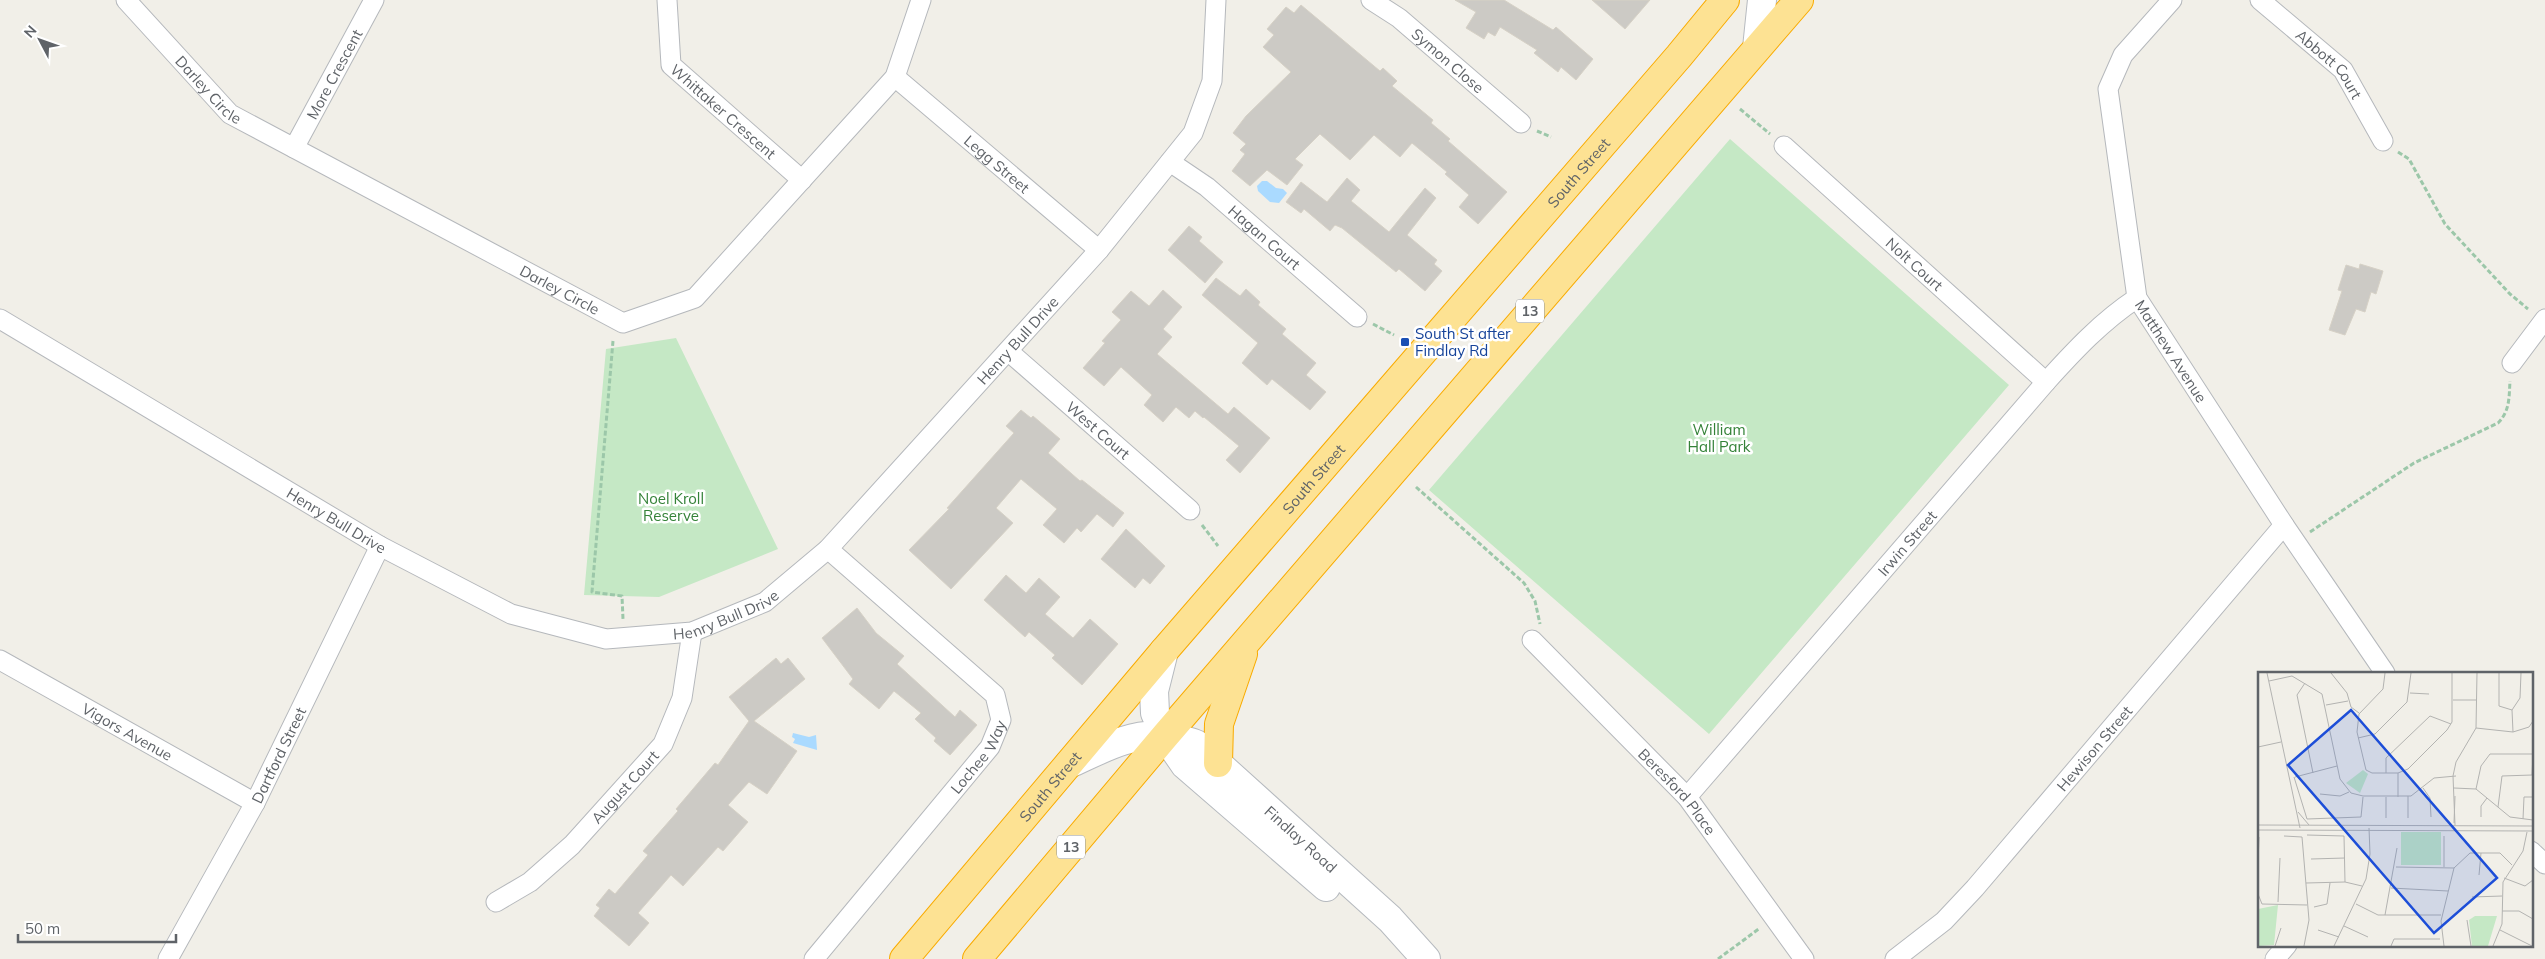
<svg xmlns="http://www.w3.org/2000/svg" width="2545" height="959" viewBox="0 0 2545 959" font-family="Mulish,sans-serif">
<rect width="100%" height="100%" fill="#f1efe8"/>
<path fill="#c5e8c5" d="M1730 139 2009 385 1709 734 1429 490Z
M676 338 778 549 659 597 584 595 606 349Z"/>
<path fill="#aadaff" d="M1262 181H1267L1276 188 1283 189 1287 193 1279 203 1270 202 1258 191 1257 186Z
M793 733 809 737 816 735 817 750 793 743 795 739 792 737Z"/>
<path fill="#cccac5" stroke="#d6d1c6" d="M1455 0H1504L1553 30 1556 27 1593 59 1576 80 1561 67 1558 72 1534 53 1537 50 1500 27 1495 36 1488 32 1484 39 1466 28 1476 12Z
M1592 0H1650L1625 29Z
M1301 5 1380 71 1383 68 1397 81 1392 86 1433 120 1431 123 1450 139 1448 141 1507 192 1478 224 1459 207 1469 195 1445 174 1447 172 1412 143 1400 157 1374 135 1350 160 1320 134 1295 159 1303 165 1287 185 1267 170 1250 186 1232 171 1245 154 1240 150 1246 144 1233 133 1246 116 1291 72 1263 47 1274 35 1267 29 1286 7 1294 13Z
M1347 178 1360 190 1351 201 1389 232 1425 188 1436 198 1407 235 1437 260 1434 264 1442 271 1425 291 1399 269 1396 272 1342 228 1335 225 1330 231 1304 209 1301 213 1286 202 1301 182 1327 202Z
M1189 226 1202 237 1199 241 1223 262 1205 283 1168 250Z
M2360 264 2383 271 2376 294 2371 292 2365 312 2356 309 2345 335 2329 330 2342 291 2338 290 2346 265 2359 269Z
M1216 278 1240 296 1246 289 1260 302 1258 305 1286 329 1282 334 1316 363 1306 375 1326 392 1310 410 1272 379 1267 385 1242 363 1258 343 1202 295Z
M1163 290 1182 307 1163 329 1172 337 1157 354 1228 414 1234 407 1270 438 1240 473 1226 460 1239 446 1204 417 1203 418 1195 411 1189 418 1176 407 1163 422 1144 405 1152 395 1121 367 1104 386 1083 368 1105 343 1102 341 1121 320 1112 312 1131 291 1149 306Z
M1021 410 1031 418 1033 416 1060 439 1048 453 1080 481 1082 480 1124 513 1113 527 1097 514 1081 532 1077 528 1064 543 1043 525 1057 509 1021 479 996 508 1013 523 951 589 909 550 949 509 947 508 1014 433 1006 426Z
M1126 529 1165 566 1150 584 1143 578 1135 588 1101 559Z
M1006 575 1026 593 1039 578 1060 597 1045 614 1073 638 1090 619 1118 644 1082 685 1052 658 1055 655 1029 632 1025 637 984 600Z
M857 608 876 633 904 656 897 664 955 717 960 710 977 725 950 755 934 741 936 738 915 719 921 713 894 691 879 709 849 684 853 679 822 638Z
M776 658 781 664 788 658 805 679 754 721 797 751 767 794 749 782 728 805 748 822 723 851 718 847 683 886 671 875 638 913 649 923 629 946 594 916 600 908 596 905 609 889 615 894 648 855 643 851 678 811 676 809 715 763 718 765 749 721 729 697Z"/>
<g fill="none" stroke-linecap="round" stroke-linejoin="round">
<defs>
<g id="street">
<path id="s1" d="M126 0 230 114 623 323 695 298 895 77 921 0"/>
<path id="s2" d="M667 0 671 65 802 180"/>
<path id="s3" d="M1371 0 1399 18 1521 123"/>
<path id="s4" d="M2172 0 2123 55 2108 89 2137 298 2284 525 2385 673"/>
<path id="s5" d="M2260 0 2343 70 2383 141"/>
<path id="s6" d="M895 77 1099 250"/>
<path id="s7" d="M1784 146 2046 382"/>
<path id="s8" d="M294 148 374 0"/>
<path id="s9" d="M1170 162 1207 187 1357 317"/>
<path id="s10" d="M0 319 380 546 511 614 606 639 692 632 765 602 828 549 1099 250 1193 133 1212 81 1216 0"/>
<path id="s11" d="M1008 351 1190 510"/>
<path d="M2512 363 2545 319"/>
<path id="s12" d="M1532 640 1687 797 1804 959"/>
<path id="s13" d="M0 660 255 803"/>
<path id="s14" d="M1687 797 2046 382C2074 351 2102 321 2137 298"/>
<path d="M2531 851 2545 864"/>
<path id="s15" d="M496 902 530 882 572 845 663 744 682 698 692 632"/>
<path id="s16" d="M168 959 255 803 380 546"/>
<path id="s17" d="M814 959 990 747 1001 720 995 695 828 549"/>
<path id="s18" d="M1895 959 1944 921 1975 888 2284 525"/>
<path d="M2275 959 2287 945"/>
</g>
<g id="secondary">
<path d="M1757 48 1762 0"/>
<path d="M1164 651 1154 691 1155 713 1165 736 1185 765 1326 887"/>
<path id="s19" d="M1069 764C1098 751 1133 731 1166 736 1176 737 1186 741 1196 744L1390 919 1426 959"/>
</g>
<g id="highway">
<path d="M1218 763 1219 724 1243 654"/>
<path id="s20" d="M904 959 1164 651 1679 56 1725 0"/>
<path d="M977 959 1165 736 1799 0"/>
</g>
</defs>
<use href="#street" stroke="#b5b8bc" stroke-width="21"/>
<use href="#secondary" stroke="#b6babf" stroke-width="30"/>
<use href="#highway" stroke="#f9ab00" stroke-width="30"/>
<path stroke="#9cc7a9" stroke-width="3" stroke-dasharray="5 2.5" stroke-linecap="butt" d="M1740 109 1770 134
M1537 131 1551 137
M2398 152 2409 159 2445 224 2510 294 2528 309
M1373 324 1394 335
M613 341 592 592 622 596 623 619
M1416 487 1524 583 1535 601 1540 624
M1202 525 1218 546
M2310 532 2414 463 2498 423C2510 411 2509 397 2510 381
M1718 959 1760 928"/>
<use href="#street" stroke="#fff" stroke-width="19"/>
<use href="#secondary" stroke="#fff" stroke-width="28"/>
<use href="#highway" stroke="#fde293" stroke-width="28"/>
</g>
<rect fill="#1a4fb4" stroke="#fff" stroke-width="2" x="1400" y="337" width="10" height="10" rx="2.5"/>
<g text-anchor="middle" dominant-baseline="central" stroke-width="5" stroke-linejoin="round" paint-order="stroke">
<g fill="#fff" stroke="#8f9295" stroke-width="1">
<rect x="1516" y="299.5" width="28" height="23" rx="4"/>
<rect x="1057" y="835.5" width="28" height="23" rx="4"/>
</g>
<g font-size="14" font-weight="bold" fill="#5f6368">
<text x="1530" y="311">13</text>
<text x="1071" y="847">13</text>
</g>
<g font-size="15" fill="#5f6368" stroke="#fff">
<text stroke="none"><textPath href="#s3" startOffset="98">Symon Close</textPath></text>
<text stroke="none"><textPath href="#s5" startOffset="95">Abbott Court</textPath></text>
<text stroke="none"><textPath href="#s8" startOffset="84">More Crescent</textPath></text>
<text stroke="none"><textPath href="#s1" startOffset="122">Darley Circle</textPath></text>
<text stroke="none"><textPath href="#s2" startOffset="135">Whittaker Crescent</textPath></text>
<text stroke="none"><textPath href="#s6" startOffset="134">Legg Street</textPath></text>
<text stroke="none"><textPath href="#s20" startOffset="1036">South Street</textPath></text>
<text stroke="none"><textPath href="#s9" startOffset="121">Hagan Court</textPath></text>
<text stroke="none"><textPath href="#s7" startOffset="176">Nolt Court</textPath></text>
<text stroke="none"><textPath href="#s1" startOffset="528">Darley Circle</textPath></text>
<text stroke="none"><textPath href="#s10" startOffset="1218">Henry Bull Drive</textPath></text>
<text stroke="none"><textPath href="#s4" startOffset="385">Matthew Avenue</textPath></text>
<text stroke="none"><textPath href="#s11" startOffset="120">West Court</textPath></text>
<text stroke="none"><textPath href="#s20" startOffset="631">South Street</textPath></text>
<text stroke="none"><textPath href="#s10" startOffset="392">Henry Bull Drive</textPath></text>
<text stroke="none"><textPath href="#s14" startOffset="336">Irwin Street</textPath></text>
<text stroke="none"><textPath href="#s10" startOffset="812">Henry Bull Drive</textPath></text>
<text stroke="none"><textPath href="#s13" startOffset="146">Vigors Avenue</textPath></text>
<text stroke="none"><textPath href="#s18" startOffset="291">Hewison Street</textPath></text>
<text stroke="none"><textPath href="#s16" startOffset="232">Dartford Street</textPath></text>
<text stroke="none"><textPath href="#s17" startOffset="261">Lochee Way</textPath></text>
<text stroke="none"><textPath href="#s15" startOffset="174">August Court</textPath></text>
<text stroke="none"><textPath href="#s20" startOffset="226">South Street</textPath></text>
<text stroke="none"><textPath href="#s12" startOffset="210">Beresford Place</textPath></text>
<text stroke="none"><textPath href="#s19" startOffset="275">Findlay Road</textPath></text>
</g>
<g font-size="15" fill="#164399" stroke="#fff" text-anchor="start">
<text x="1415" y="333">South St after<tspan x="1415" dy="17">Findlay Rd</tspan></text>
</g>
<g font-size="15" fill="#348238" stroke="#fff">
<text x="1719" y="429">William<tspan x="1719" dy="17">Hall Park</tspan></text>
<text x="671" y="498">Noel Kroll<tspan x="671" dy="17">Reserve</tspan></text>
</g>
</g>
<g transform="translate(2258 672)">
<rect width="275" height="275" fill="#f1efe8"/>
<path d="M105 98 110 102 102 121 88 111ZM143 160H183V193H143ZM20 233 16 273 0 274V237ZM217 244H239L230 274H214L211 248Z" fill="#c5e8c5"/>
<path fill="none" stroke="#b3b3b1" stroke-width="1" d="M9 1 42 156M73 1 89 21 93 35 101 41M127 1 125 17 101 42 99 60 108 98 114 101H140L150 97 189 58 194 50V1M241 1V34L254 38M11 9 34 4 64 22 82 107 93 121 105 124H153L176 106 198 104M47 11 39 23 55 101M152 21 171 22M195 28H219M68 33 90 29M218 56 255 60 271 55 275 49M255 60 254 38 262 26 263 1M100 66 117 62 149 30 153 1M0 75 23 70M128 101V86L172 44 193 52M140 101V125M36 105 49 147 103 145 105 125M37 105 79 94M165 116 172 126 173 145M196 116 218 117 252 145 275 148M218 117 223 94 232 82H275L274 103 244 104 240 135M62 122 82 124 91 120M150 124V146M40 140 51 153M223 145V134L229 126M128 146V125M265 147 266 125H275M196 151 197 124M0 153 275 154M197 153 195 104 198 90 218 56 219 1M0 158 275 159M49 163 86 164 87 210M26 164 44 165 51 248 46 274M53 187 87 186M0 190 1 165M138 195 196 196M186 195V164M221 203 223 181M246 206 267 214 275 208M48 211 87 210 104 214M133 216 190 219M0 222 4 232 49 233M214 225 244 224M20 230 22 186M98 232 120 243H183M56 235 69 232 72 211M244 239H261L275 247M127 243 139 176M209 248 213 274M86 254 110 265M60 258 81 265M242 258 274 274M17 274 23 256M76 274 108 207 112 182 111 156M133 274 136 267H182M186 274 183 249 196 196 212 181H242L254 193M235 274 244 252 245 210 265 179 269 160"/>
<path fill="#1d4ed8" fill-opacity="0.15" stroke="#1d4ed8" stroke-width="2.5" d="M93 38 239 206 176 261 30 93Z"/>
<rect width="275" height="275" fill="none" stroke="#5f6368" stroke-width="2.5"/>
</g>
<g transform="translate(40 40) rotate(311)" stroke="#ffffff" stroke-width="4" paint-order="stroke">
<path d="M0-4L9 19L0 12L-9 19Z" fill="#5f6368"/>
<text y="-8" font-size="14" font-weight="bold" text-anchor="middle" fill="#5f6368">N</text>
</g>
<path d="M18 934v8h158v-8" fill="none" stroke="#5f6368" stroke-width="2.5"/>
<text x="25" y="934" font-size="15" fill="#5f6368" stroke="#ffffff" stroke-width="4" paint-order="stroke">50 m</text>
</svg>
